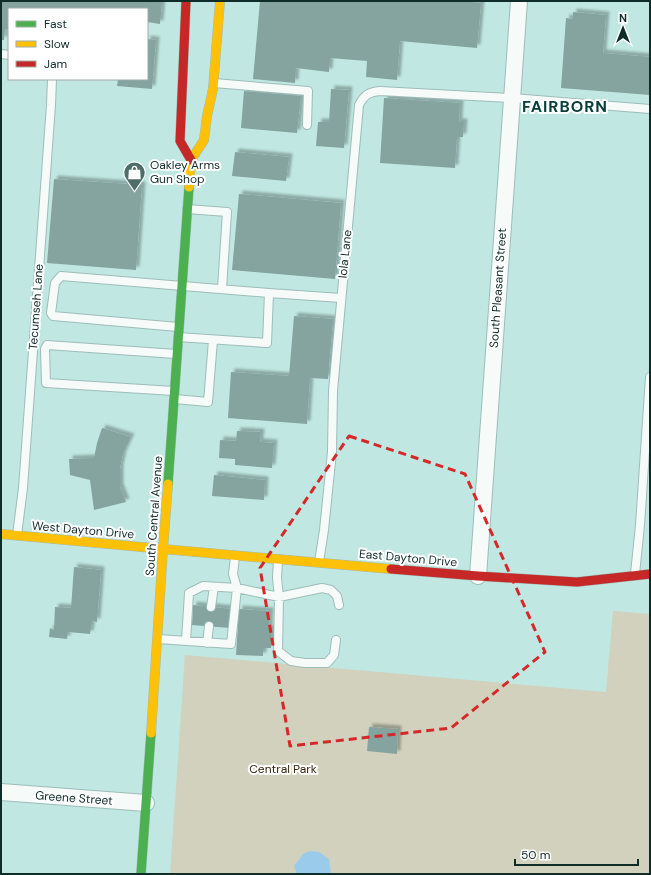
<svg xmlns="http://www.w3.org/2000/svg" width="651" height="875" viewBox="0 0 651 875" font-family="'DM Sans',sans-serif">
<defs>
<filter id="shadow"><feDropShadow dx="3.5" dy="-3.5" stdDeviation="1" flood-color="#0004"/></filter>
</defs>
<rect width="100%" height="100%" fill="#c0e7e1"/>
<path fill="#d1d1bd" d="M613 611 650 614V874H170L185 655 606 692Z"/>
<path fill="#9bcbeb" d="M310 851 319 852 329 859 331 874H297L294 866 303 854Z"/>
<path fill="#85a39f" filter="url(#shadow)" d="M1 1H162L160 24 147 22V9H9V29H5L4 40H1Z
M260 1H461L481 3 477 48 400 41 397 80 366 77 367 61 330 58 329 72 296 68 295 83 253 79Z
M573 12 606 15 603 53 650 57V95L561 88 566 18 573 19Z
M147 39 156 40 152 89 117 86 118 79H147Z
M331 89 349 90 344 148 316 146 318 122H329Z
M244 91 301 96 297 133 241 128Z
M384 98 460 103 459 122H464L463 137H457L455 168 380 163Z
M235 152 289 157 286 181 232 176Z
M54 179 142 185 136 270 47 263Z
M239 194 341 203 335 279 232 270Z
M294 316 333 319 328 379 310 378 307 424 228 418 231 372 289 376Z
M102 428 131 437 123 454 120 468V487L126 502 94 510 90 480 70 475 69 459 94 458 97 443Z
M237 431 261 432 260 442 274 443 272 468 235 465V459L219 458 220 440 236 441Z
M214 475 265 480 264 500 212 496Z
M74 567 101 570 97 622 92 621 90 634 68 632 67 639 49 637 50 628 54 630 55 607 71 608Z
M193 605 232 609 230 628 192 625Z
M239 609 270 611 269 629H272L271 648H263V656L236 655Z
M369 727 398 729 397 754 367 751Z"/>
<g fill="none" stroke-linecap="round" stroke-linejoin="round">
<defs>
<path id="lane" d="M1 54 9 55
M214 83 308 91 307 125
M187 209 227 212 222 289
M269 293 341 298
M178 327 53 316 51 313 55 283 61 276 269 293 267 343 178 337
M174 391 46 383 45 349 47 345 176 354
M175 399 208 402 213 340
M17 535 23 488 51 105 52 79
M278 559 277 578 279 597 278 651 291 661 305 663H327L334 655 336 640
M319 562 324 530 332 452 333 391 359 105C364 95 369 92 380 91L512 98 650 109
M635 574 640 525 650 377
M211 607 214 587
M158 639 231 644 237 588 233 574 235 557
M186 641 189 593 203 586 237 588 279 597 322 588 331 590 337 596 339 605
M207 643 209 626"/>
<path id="street" d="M478 576 519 1
M1 792 146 803"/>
<path id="fast" d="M168 484 189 187
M141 874 151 733"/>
<path id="slow" d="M189 187 191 160 204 140 207 116 213 89 220 1
M168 484 163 549 391 569
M1 534 163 549 151 733"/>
<path id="jam" d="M186 1 180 141 191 160
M391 569 478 576 577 582 650 574"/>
</defs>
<use href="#lane" stroke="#9ebdb9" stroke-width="10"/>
<use href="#street" stroke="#9ebdb9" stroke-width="18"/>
<use href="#fast" stroke="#9ebdb9" stroke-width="10"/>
<use href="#slow" stroke="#9ebdb9" stroke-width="10"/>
<use href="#jam" stroke="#9ebdb9" stroke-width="10"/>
<use href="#lane" stroke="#f6fbfa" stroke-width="8"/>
<use href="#street" stroke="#f6fbfa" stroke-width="16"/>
<use href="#fast" stroke="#4caf50" stroke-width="9"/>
<use href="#slow" stroke="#ffc107" stroke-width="9"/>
<use href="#jam" stroke="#c62828" stroke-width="9"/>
</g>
<path fill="none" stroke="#d62828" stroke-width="3" stroke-dasharray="8 5" stroke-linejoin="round" d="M349 436 465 474 545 652 451 728 290 746 260 568Z"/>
<defs>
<symbol id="shop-pin" viewBox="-11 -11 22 30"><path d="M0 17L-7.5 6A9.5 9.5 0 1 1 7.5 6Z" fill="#4e6d69" stroke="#fff"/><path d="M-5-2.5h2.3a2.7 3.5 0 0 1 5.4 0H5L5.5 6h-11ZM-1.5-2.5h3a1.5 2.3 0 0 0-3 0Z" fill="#fff"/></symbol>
</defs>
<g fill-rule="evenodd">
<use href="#shop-pin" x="122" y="160" width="25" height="34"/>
</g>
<g text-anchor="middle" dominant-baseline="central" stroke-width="4" stroke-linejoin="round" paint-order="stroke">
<g font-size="12" fill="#102c29" stroke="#fff" text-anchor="start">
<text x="150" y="165">Oakley Arms<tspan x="150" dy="14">Gun Shop</tspan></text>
</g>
<g font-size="12" fill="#102c29" stroke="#fff">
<text transform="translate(345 254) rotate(-84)">Iola Lane</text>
<text transform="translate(498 288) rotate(-86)">South Pleasant Street</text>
<text transform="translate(36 307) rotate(-86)">Tecumseh Lane</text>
<text transform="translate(154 516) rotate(-86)">South Central Avenue</text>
<text transform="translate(83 530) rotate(5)">West Dayton Drive</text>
<text transform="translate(408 558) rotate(5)">East Dayton Drive</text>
<text transform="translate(74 798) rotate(4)">Greene Street</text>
</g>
<g font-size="12" fill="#3a250f" stroke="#fff">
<text x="283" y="769">Central Park</text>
</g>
<g font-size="16" font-weight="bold" letter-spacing="1" fill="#06403b" stroke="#fff">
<text x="565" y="106">FAIRBORN</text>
</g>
</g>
<rect width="651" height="875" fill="none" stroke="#102c29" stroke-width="4"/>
<rect x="8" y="8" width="140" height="72" fill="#ffffff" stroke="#9faba9"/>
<rect x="16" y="21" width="20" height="6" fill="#4caf50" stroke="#9faba9"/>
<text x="44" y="28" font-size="12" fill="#102c29">Fast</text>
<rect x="16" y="41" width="20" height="6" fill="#ffc107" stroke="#9faba9"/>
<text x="44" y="48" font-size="12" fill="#102c29">Slow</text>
<rect x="16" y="61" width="20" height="6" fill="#c62828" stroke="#9faba9"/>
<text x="44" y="68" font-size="12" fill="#102c29">Jam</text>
<g transform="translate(623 28)" stroke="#ffffff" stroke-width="3" paint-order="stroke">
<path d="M0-3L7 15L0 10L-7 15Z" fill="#102c29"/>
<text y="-6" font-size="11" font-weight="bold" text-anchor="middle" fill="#102c29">N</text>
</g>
<path d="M515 859v6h123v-6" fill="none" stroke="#102c29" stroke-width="2"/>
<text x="521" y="859" font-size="12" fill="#102c29" stroke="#ffffff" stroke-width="3" paint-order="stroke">50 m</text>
</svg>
